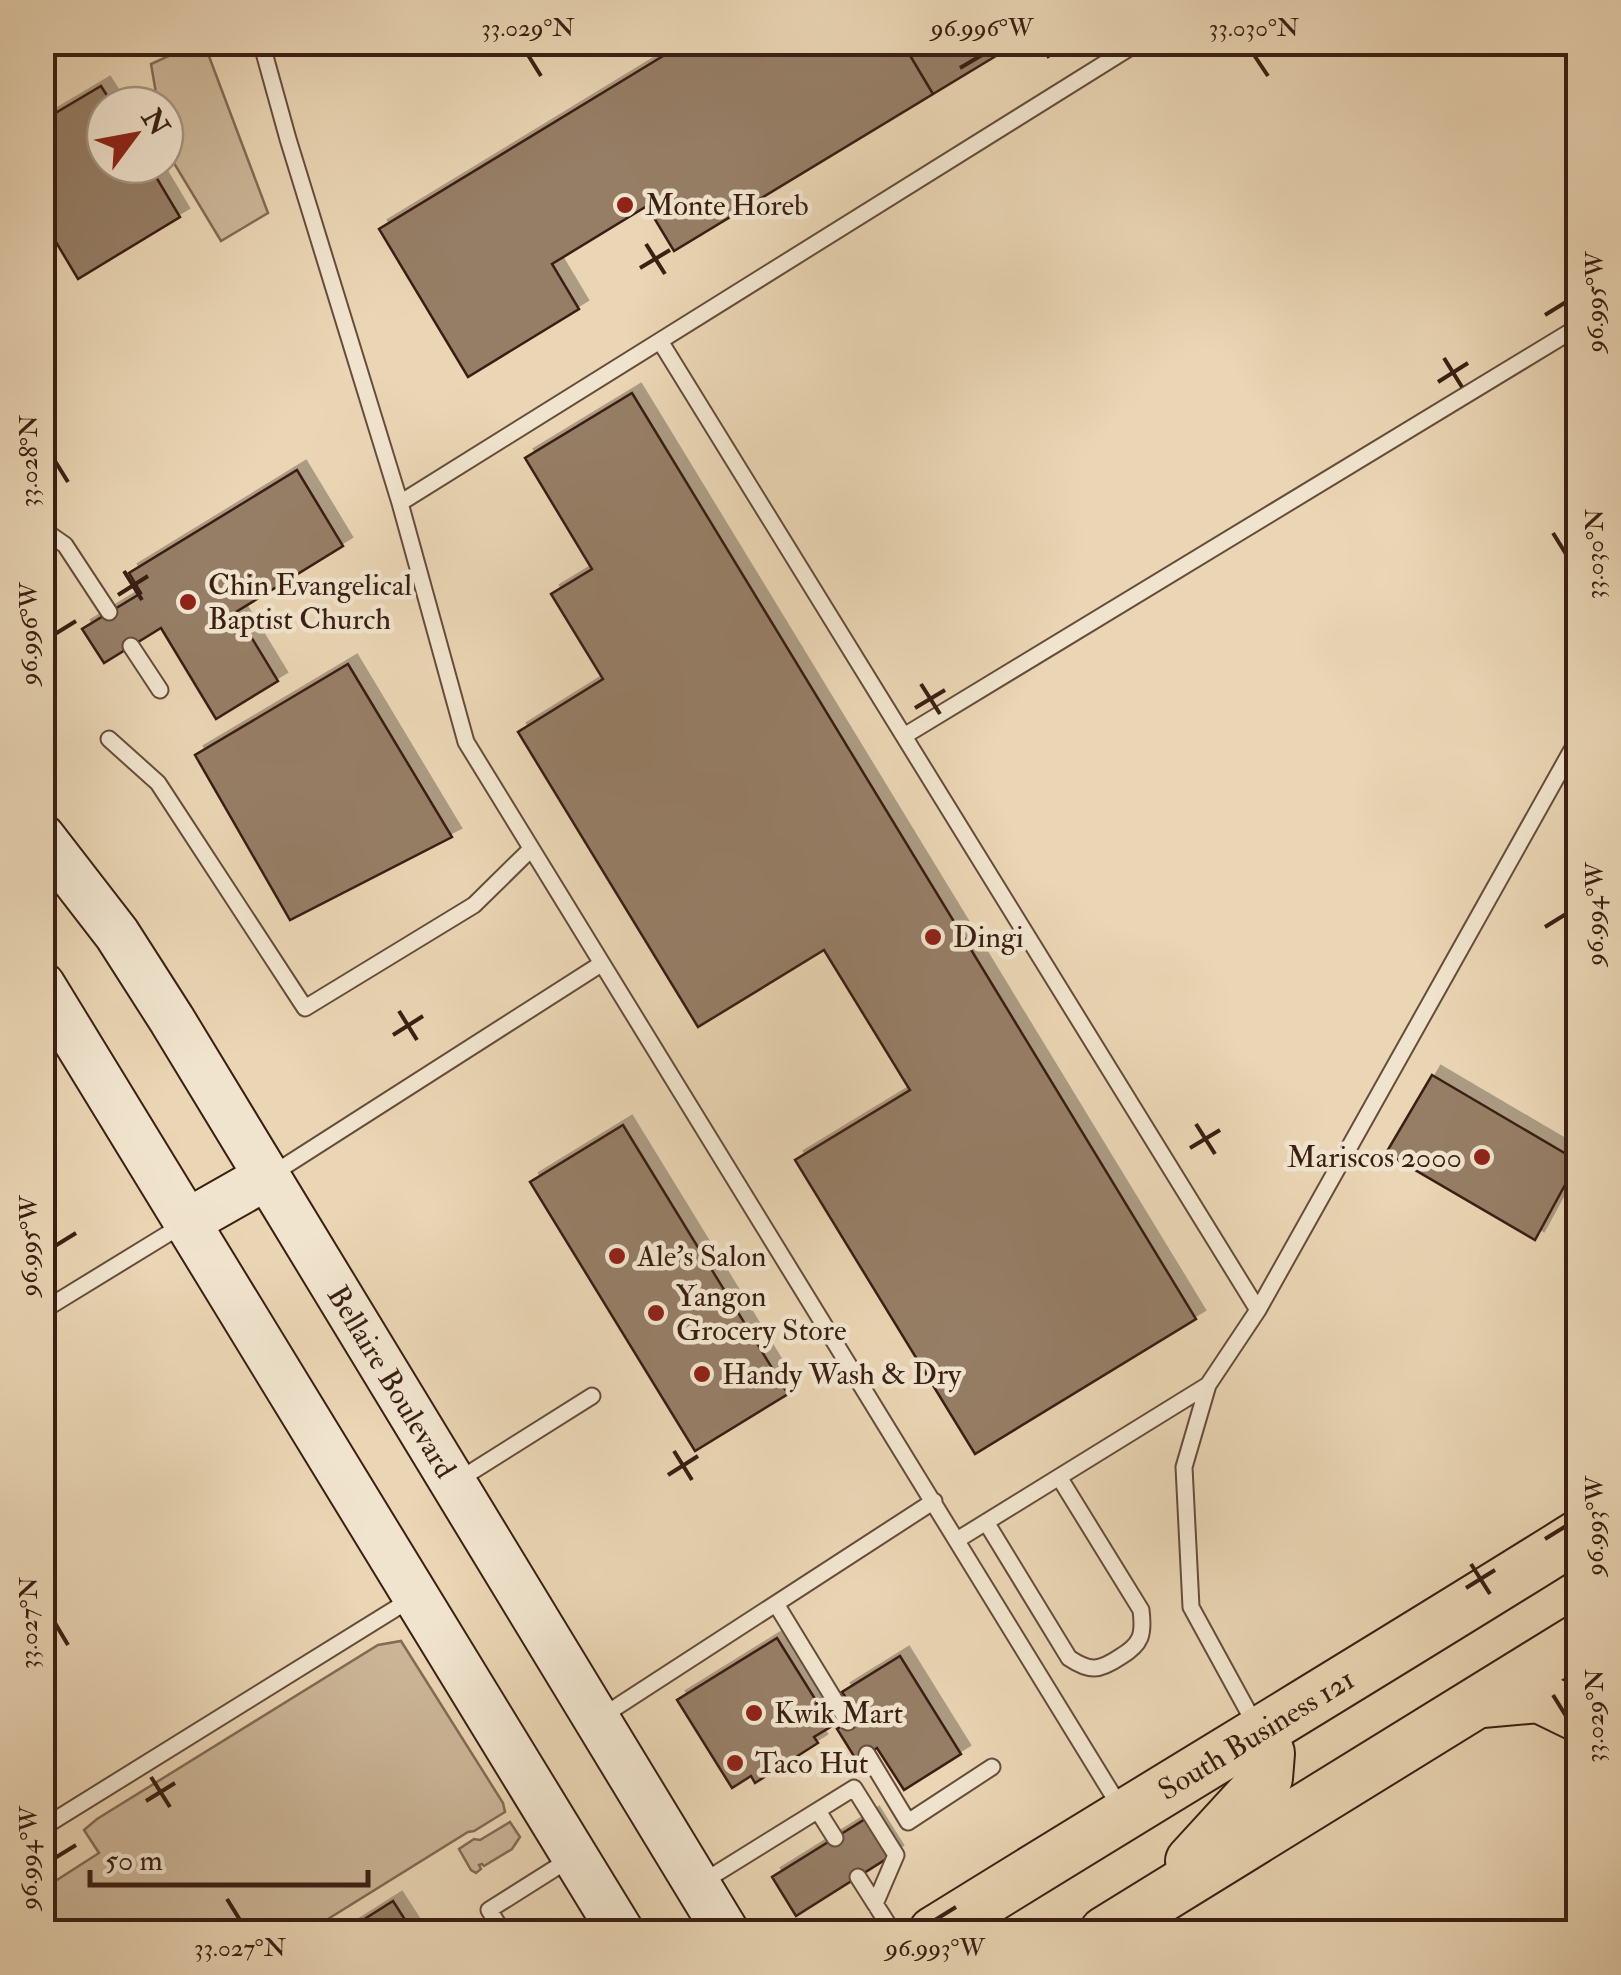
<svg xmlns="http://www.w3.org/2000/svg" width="1621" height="1975" viewBox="0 0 1621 1975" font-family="'IM FELL Double Pica',serif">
<defs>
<filter id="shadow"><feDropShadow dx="9" dy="-9" stdDeviation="0" flood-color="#0004"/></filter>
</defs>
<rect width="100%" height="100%" fill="#ead5b4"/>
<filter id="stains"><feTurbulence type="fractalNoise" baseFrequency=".002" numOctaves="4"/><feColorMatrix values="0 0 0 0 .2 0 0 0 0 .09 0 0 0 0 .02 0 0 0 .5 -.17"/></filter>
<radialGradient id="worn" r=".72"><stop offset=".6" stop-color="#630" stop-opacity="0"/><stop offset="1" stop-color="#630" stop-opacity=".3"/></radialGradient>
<path fill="#ccb698" stroke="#836a55" stroke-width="2.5" d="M197 43H204L268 213 221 241 166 150 165 105H158L151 64Z
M401 1641 503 1803 505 1812 474 1831 468 1832 307 1932H43V1889L99 1853 84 1830 97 1819 378 1645Z
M510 1822 520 1837 512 1849 484 1866 482 1864 479 1865 481 1869 476 1873 471 1870 459 1849 474 1839 480 1840Z"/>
<path fill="#967e66" stroke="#3a1f12" stroke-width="2.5" filter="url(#shadow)" d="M686 42H902L933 94 674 251 647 206 552 264 579 309 468 377 379 229Z
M902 42H1019L933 94Z
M1039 42H1072L1048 57Z
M101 86 113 105H105V165H149L180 217 78 279 50 232 42 237V121Z
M632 393 1196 1319 975 1454 795 1160 910 1090 824 950 698 1027 518 732 603 679 551 594 592 569 525 458Z
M297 470 343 546 236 612 278 681 216 719 161 628 104 663 82 629 141 593 129 573Z
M348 664 452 837 290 920 195 755Z
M1432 1075 1578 1161 1535 1240 1386 1153Z
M623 1125 788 1394 695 1451 530 1182Z
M777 1638 832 1726 814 1737 818 1743 755 1783 751 1776 732 1788 677 1700Z
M900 1656 961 1754 904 1790 877 1748 857 1761 837 1729 858 1716 842 1692Z
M870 1816 894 1854 796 1916 772 1877Z
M393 1901 413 1932H344Z"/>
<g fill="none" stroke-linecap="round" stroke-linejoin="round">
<defs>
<path id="service" d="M264 42 263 49 288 139 400 503
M660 341 1258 1310
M42 529 65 545 109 612
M131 646 160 690
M904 736 1578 327
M109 739 158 783 305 1008 474 905 531 849
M271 1175 601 964
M42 1311 184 1224
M1208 1385 1184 1467 1191 1607 1256 1726
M457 1481 592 1396
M986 1522 1069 1658C1090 1672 1099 1671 1120 1657 1142 1644 1144 1634 1141 1610L1059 1477
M957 1540 1208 1385 1258 1310 1578 739
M776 1604 848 1722
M601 1717 934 1501
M867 1754 908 1822 992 1767
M1122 1810 466 742 400 503 1139 42
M818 1811 835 1838
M42 1828 411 1599
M858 1877 893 1932
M701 1883 854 1788 896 1855 875 1904
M503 1932 489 1910 573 1857"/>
<g id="secondary">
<path id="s1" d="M42 837 117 934 172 1020 726 1932"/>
<path d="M42 985 621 1932"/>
<path d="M187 1222 268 1176"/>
</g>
<g id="primary">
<path d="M1482 1702 1539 1697 1578 1716"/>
<path d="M1191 1861 1267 1778 1269 1753 1260 1732"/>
<path id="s2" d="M934 1932C1148 1799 1364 1670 1578 1536"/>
<path d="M1105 1932 1578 1640"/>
</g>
</defs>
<use href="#service" stroke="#664c3a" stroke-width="19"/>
<use href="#secondary" stroke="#3a1f12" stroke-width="49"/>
<use href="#primary" stroke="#3a1f12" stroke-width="54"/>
<use href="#service" stroke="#f1e4ce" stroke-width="15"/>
<use href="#secondary" stroke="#f1e4ce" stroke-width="45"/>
<use href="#primary" stroke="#ead5b4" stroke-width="50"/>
</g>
<path fill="none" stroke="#3a1f12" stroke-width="4" d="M528 55 541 76M1254 55 1268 76M960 68 982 55M646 244 665 274M640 268 670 250M1545 315 1566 302M1444 358 1462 387M1438 382 1468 363M55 461 68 482M1553 533 1566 554M124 571 142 600M118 595 148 576M55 634 76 621M921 684 940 714M915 708 945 690M1545 927 1566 914M399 1011 417 1040M393 1035 423 1016M1196 1124 1215 1154M1190 1148 1220 1130M55 1246 76 1233M674 1451 692 1480M668 1475 698 1456M1545 1539 1566 1526M1471 1564 1490 1594M1466 1588 1495 1570M55 1623 68 1645M1553 1695 1566 1716M151 1777 170 1807M146 1801 175 1783M55 1858 76 1845M227 1899 240 1920M935 1920 956 1907"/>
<g fill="#8f2418" stroke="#f1e4ce" stroke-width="4">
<circle cx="625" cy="205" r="10"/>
<circle cx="188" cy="602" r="10"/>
<circle cx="933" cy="937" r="10"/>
<circle cx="1482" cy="1157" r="10"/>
<circle cx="617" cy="1256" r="10"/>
<circle cx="656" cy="1313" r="10"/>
<circle cx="702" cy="1374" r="10"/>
<circle cx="754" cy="1713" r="10"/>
<circle cx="735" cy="1763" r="10"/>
</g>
<g text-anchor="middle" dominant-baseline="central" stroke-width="9" stroke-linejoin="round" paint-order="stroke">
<g font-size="30" fill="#3a1f12" stroke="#f1e4ce" text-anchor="start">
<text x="645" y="205">Monte Horeb</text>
<text x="208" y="585">Chin Evangelical<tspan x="208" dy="34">Baptist Church</tspan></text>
<text x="953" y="937">Dingi</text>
<text x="1462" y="1157" text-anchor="end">Mariscos 2000</text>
<text x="637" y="1256">Ale's Salon</text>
<text x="676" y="1296">Yangon<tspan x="676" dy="34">Grocery Store</tspan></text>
<text x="722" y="1374">Handy Wash &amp; Dry</text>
<text x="774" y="1713">Kwik Mart</text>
<text x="755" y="1763">Taco Hut</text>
</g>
<g font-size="30" fill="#3a1f12" stroke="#f1e4ce">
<text stroke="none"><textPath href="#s1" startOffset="648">Bellaire Boulevard</textPath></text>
<text stroke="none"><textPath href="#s2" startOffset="378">South Business 121</textPath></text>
</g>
</g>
<rect width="1621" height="1975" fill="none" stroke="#ead5b4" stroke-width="110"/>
<g transform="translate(135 135) rotate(58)"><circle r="48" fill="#f1e4ce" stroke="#a89583" stroke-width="2.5"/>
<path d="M0-8L18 38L0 25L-18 38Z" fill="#8f2418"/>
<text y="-15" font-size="28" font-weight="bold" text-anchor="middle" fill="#3a1f12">N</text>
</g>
<path d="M90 1870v15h278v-15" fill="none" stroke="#3a1f12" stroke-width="5"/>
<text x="105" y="1870" font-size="30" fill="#3a1f12" stroke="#f1e4ce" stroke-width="8" paint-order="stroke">50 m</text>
<rect x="55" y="55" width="1511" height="1865" fill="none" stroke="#3a1f12" stroke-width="4"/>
<g font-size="25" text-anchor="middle" fill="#3a1f12">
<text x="528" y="36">33.029°N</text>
<text x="982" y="36">96.996°W</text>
<text x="1254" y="36">33.030°N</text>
<text transform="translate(1594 302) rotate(-90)" y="9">96.995°W</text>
<text transform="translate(28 461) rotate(-90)" y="9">33.028°N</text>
<text transform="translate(1594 554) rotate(-90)" y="9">33.030°N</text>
<text transform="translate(28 634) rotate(-90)" y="9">96.996°W</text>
<text transform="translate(1594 914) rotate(-90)" y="9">96.994°W</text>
<text transform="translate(28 1246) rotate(-90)" y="9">96.995°W</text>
<text transform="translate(1594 1526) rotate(-90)" y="9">96.993°W</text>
<text transform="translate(28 1623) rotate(-90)" y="9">33.027°N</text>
<text transform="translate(1594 1716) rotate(-90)" y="9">33.029°N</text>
<text transform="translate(28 1858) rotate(-90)" y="9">96.994°W</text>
<text x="240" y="1956">33.027°N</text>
<text x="935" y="1956">96.993°W</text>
</g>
<rect width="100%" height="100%" filter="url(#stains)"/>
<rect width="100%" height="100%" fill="url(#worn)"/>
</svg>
